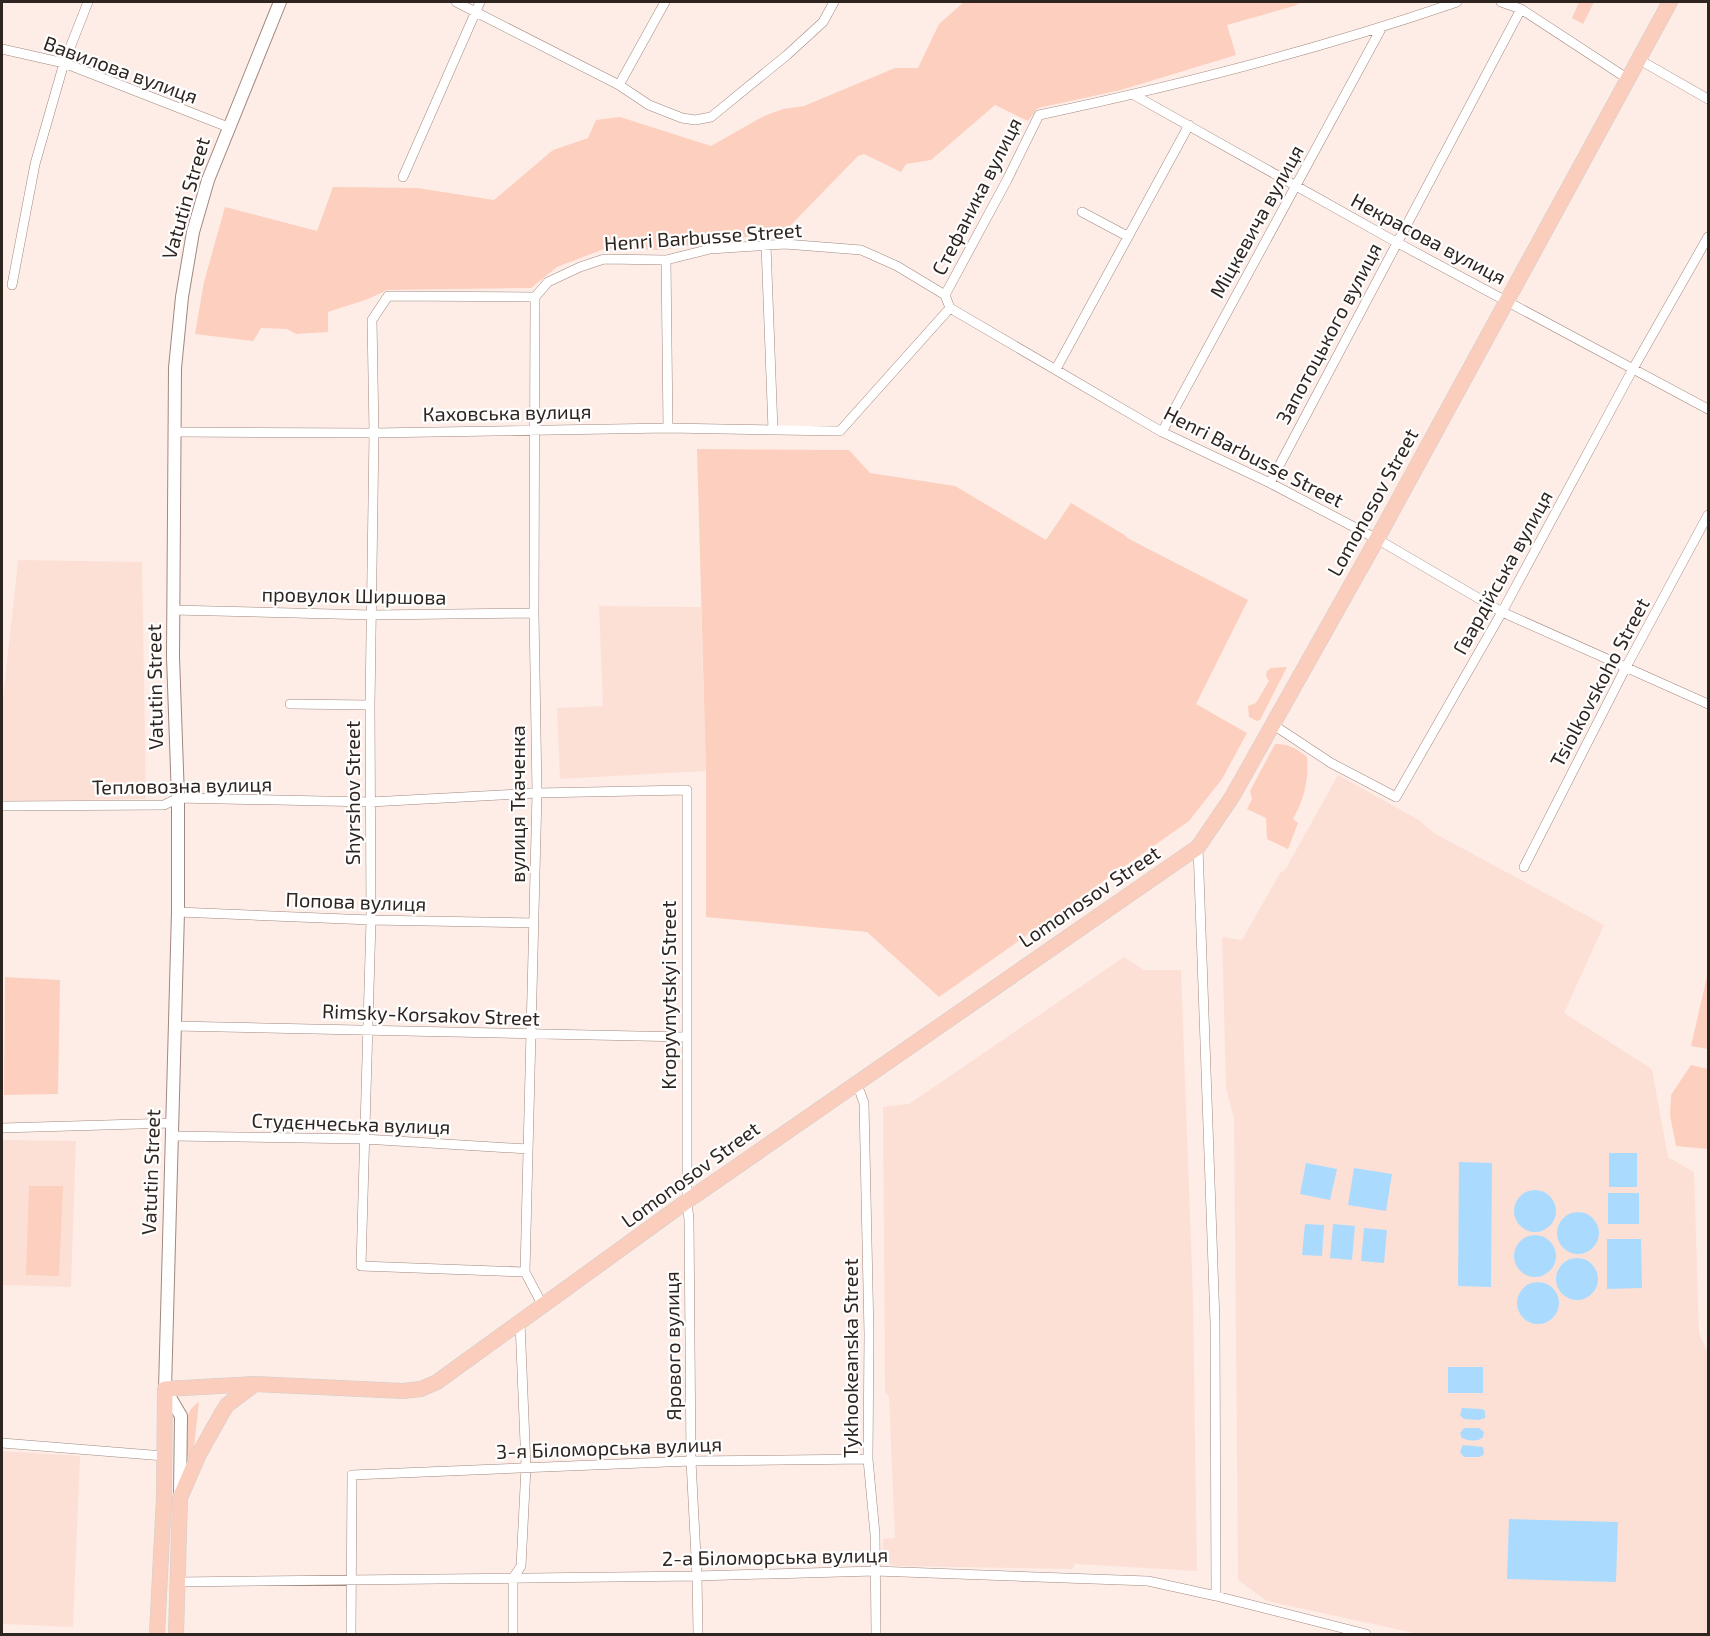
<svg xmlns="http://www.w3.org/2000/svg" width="1710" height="1636" viewBox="0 0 1710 1636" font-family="'Exo 2',sans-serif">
<rect width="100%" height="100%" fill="#feede7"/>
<path fill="#fce0d5" d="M18 560 142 562 146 799 2 801V708Z
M599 606 701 607 706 771 560 779 557 708 603 706Z
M1338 775 1419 820 1434 833 1604 925 1564 1013 1652 1069 1668 1157 1694 1172 1699 1333 1708 1353V1634H1419L1267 1601 1238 1580 1234 1119 1226 1088 1222 937 1242 940 1280 873 1285 870Z
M1124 957 1144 970H1181L1193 1296 1197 1571 1075 1564 1073 1569 896 1566 883 1562V1539L895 1538 889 1397 885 1392 883 1107 909 1104Z
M2 1140 76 1141 71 1287 2 1285Z
M2 1451 80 1456 73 1627 2 1624Z"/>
<path fill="#fccfbe" d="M964 2H1302L1294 6 1227 25 1236 55 1121 90 1038 108 1028 121 995 105 931 160 906 164 901 172 864 154 858 156 785 231 661 250 604 249 557 267 531 288 387 290 368 299 328 312V332L296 334 287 329 261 328 253 341 195 334 204 282 225 207 317 231 333 187 417 188 494 200 553 150 588 138 596 120 620 117 711 146 764 116 783 109 804 106 895 68H918L939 24Z
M1579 2H1594L1583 24 1572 18Z
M697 449 849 450 870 473 955 486 1046 540 1071 503 1123 534 1129 539 1248 600 1196 704 1247 733 1222 779 1189 821 939 997 867 932 706 917V771Z
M1287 667 1260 720 1257 721 1249 717 1248 706 1256 703 1269 681 1266 676 1267 671 1271 668Z
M1275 744C1289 744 1296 748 1307 757 1309 779 1304 800 1293 819L1298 823 1288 849 1267 839 1266 818 1247 809 1252 799 1250 791Z
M1708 972V1049L1691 1046Z
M5 977 60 980 58 1094 4 1095Z
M1691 1065 1708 1069V1149L1676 1146 1670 1115 1671 1095Z
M29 1186H63L59 1276 26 1275Z
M199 1402 193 1457H185C186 1439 181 1412 199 1402Z"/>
<path fill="#aadbff" d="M1609 1153H1637V1187H1609Z
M1459 1162 1492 1163 1491 1287 1458 1286Z
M1306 1163 1337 1169 1330 1200 1300 1194Z
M1354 1168 1392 1174 1386 1211 1348 1205Z
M1514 1211a21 21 0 1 1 42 0a21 21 0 1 1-42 0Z
M1608 1193H1639V1224H1608Z
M1557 1233a21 21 0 1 1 42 0a21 21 0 1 1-42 0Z
M1305 1224 1324 1225 1322 1256 1302 1255Z
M1333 1224 1355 1226 1352 1260 1330 1258Z
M1364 1228 1387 1230 1384 1263 1361 1261Z
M1514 1256a21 21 0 1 1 42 0a21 21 0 1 1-42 0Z
M1607 1239H1641L1642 1288 1607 1289Z
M1556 1279a21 21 0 1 1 42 0a21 21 0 1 1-42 0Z
M1517 1303a21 21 0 1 1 42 0a21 21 0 1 1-42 0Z
M1448 1367H1483V1393H1448Z
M1462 1408 1482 1409 1485 1411V1418L1479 1420 1464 1419 1460 1415Z
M1464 1428H1479L1484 1432 1483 1437C1479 1442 1468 1441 1462 1438L1460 1433Z
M1463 1445 1483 1447 1484 1454 1480 1457H1464L1460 1452Z
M1509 1519 1618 1522 1616 1582 1507 1579Z"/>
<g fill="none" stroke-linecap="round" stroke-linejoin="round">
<defs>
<path id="minor" d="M456 2 619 85 649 105 682 118 695 120 711 117 787 55 823 22 834 2
M1501 2 1521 9 1628 79
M2 49 64 63 228 127
M1638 59 1708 99
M619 85 665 2
M1134 95 1396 242 1708 409
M403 177 480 2
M1082 212 1127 236
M766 245 773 430
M666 260 668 428
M12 285 35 164 64 63 88 2
M535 297 534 613 537 793 525 1272 543 1306
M535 297 548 282 580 267 604 259 666 260 710 249 785 244 861 250 897 266 945 295
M950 308 1162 432 1270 483 1377 539 1502 612 1708 704
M1056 369 1189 125
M174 432 374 433 668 428 840 431 950 308 945 295 1007 180 1039 115C1180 85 1321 49 1457 2
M1162 432 1382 27
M1270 483 1521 9
M173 610 372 615 534 613
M290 704 370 705
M1272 724 1331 763 1396 797 1502 612 1634 367 1708 237
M2 806 164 805 178 798 370 802 537 793 687 790V1201L689 1220 691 1461 697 1576 698 1634
M1198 847 1215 1322 1216 1596
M1524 867 1626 667 1708 515
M178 912 371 920 534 923
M175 1026 686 1037
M853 1084 860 1092 864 1103 869 1334 868 1459 875 1534 876 1634
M2 1128 173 1123
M172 1136 364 1139 528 1149
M525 1272 361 1266 371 920 370 705 374 433 372 320 388 296 535 297
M2 1443 164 1456
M178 1582 697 1576 875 1571 1148 1581 1216 1596 1366 1634
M351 1634 352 1475 691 1461 868 1459
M513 1634V1578L521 1566 526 1467 520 1322"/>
<path id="tertiary" d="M180 1493 181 1416 165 1389 178 912V798L173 657 175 368 182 297 193 232 208 180 280 2"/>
<path id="primary" d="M157 1634 164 1497 165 1389 255 1384 403 1391 421 1389 437 1382 687 1201 1198 847 1232 797 1377 539 1670 2
M176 1634 180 1498 199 1454 222 1413 227 1405 255 1384"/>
</defs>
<use href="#minor" stroke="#a1887f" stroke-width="10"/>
<use href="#tertiary" stroke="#a1887f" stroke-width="14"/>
<use href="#primary" stroke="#d1cfce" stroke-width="16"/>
<use href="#minor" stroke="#fff" stroke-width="9"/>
<use href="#tertiary" stroke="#fff" stroke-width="12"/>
<use href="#primary" stroke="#facdbc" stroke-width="15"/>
</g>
<g text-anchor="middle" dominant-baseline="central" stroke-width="4.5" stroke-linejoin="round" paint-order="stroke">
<g font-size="20" fill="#2e2420" stroke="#fefefe">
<text transform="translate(121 69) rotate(20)">Вавилова вулиця</text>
<text transform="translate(976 196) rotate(-63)">Стефаника вулиця</text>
<text transform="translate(185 198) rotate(-74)">Vatutin Street</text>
<text transform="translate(1256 221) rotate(-61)">Міцкевича вулиця</text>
<text transform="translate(703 236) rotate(-4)">Henri Barbusse Street</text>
<text transform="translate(1429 238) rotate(28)">Некрасова вулиця</text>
<text transform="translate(1328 333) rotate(-62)">Запотоцького вулиця</text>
<text transform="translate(507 412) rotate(-1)">Каховська вулиця</text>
<text transform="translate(1254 456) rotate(27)">Henri Barbusse Street</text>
<text transform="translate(1372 502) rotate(-61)">Lomonosov Street</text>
<text transform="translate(1502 572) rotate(-61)">Гвардійська вулиця</text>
<text transform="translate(354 595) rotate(1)">провулок Ширшова</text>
<text transform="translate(1599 682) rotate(-62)">Tsiolkovskoho Street</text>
<text transform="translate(154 687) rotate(-91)">Vatutin Street</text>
<text transform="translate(182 785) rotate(-1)">Тепловозна вулиця</text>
<text transform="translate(352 793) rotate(-90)">Shyrshov Street</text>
<text transform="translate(517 804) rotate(-90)">вулиця Ткаченка</text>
<text transform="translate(1089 896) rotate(-34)">Lomonosov Street</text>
<text transform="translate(356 901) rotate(2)">Попова вулиця</text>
<text transform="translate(668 995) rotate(-90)">Kropyvnytskyi Street</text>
<text transform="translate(431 1014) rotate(2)">Rimsky-Korsakov Street</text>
<text transform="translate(351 1123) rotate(2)">Студєнчеська вулиця</text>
<text transform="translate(150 1172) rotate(-88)">Vatutin Street</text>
<text transform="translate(690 1174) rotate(-36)">Lomonosov Street</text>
<text transform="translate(672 1346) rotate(-91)">Ярового вулиця</text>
<text transform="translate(850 1358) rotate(-90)">Tykhookeanska Street</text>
<text transform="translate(609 1447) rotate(-2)">3-я Біломорська вулиця</text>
<text transform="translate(775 1556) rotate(-1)">2-а Біломорська вулиця</text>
</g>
</g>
<rect width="1710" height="1636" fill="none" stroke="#2e2420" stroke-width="6"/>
</svg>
